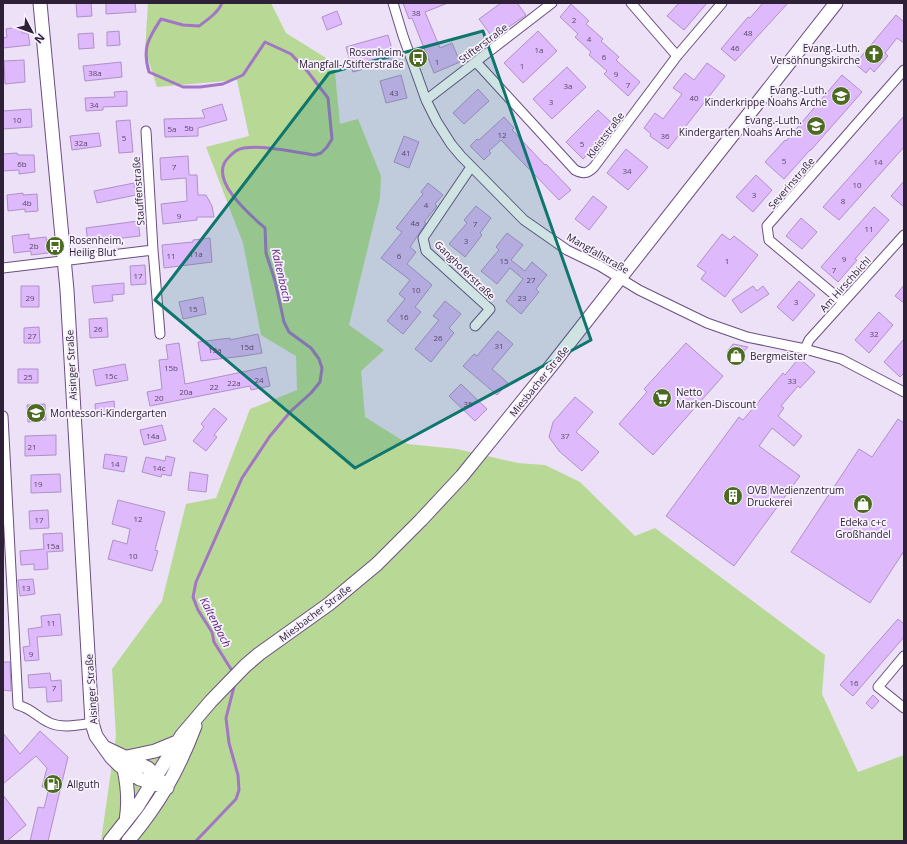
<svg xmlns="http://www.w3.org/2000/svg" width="907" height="844" viewBox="0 0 907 844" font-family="'Open Sans',sans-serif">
<rect width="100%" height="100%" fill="#ede1f8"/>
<path fill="#b8d995" d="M148 3H271L286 33 334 63 340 124 358 119 381 176 380 198 349 325 384 350 361 371 365 417 408 444 457 449 518 463 545 465 580 482 635 536 655 528 825 655 822 694 858 772 904 755V841H101L116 736 112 669 162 601 186 504 216 498 250 409 297 390 296 356 261 335 243 243 206 147 249 136 237 80 157 87 145 50Z"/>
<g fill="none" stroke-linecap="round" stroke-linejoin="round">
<path stroke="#a375c5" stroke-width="3" d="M222 3C218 13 207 20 199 26L183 25 161 19C148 39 142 48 149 72L183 87H200L223 84 243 75 265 42 291 54 308 72 328 98 332 139 327 147 321 153 315 155C294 152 265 145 244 148 237 149 234 152 229 157 206 178 250 215 265 228L266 253 275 281 284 322 289 332 311 348 319 359 322 368 320 382 311 393 291 411 270 436 242 478 196 582 193 597 198 610 212 632 214 642 234 674
M196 841 236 799 239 790 238 775 229 743 226 718 235 683"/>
</g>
<path fill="#deb9fc" stroke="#af90c8" d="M76 3H91L92 16 77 17Z
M106 3H135L136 12 106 14Z
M403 3H448L425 12 440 48 452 43 460 62 434 73 412 18 409 19Z
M501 3H517L526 15 493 38 479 19Z
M679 3H707L684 30 667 16Z
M763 3H788L735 61 721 49 748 17 750 18Z
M571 4 589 21 586 24 603 39 601 41 619 57 616 60 640 82 628 96 604 74 607 71 589 55 591 52 575 37 578 34 560 17Z
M337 11 342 24 327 30 322 17Z
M896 15 904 22V43L897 38 885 53 888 56 874 72 870 68 866 73 855 64Z
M21 26 22 33H28L30 45 3 48V38L7 37 6 29Z
M119 31 120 45 107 46V32Z
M538 31 557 51 523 83 504 63Z
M93 33 94 48 79 49 78 34Z
M388 35 395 60 353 72 346 47Z
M24 60 25 82 5 84 4 61Z
M121 62 122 77 85 81 83 66Z
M707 63 725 76 668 149 650 136 651 134 644 128 655 113 663 119 682 94 673 88 685 73 694 80Z
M567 67 586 87 552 119 533 99Z
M401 75 407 98 386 103 380 81Z
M842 75 862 92 811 150H810L784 179 765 162 785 140 786 141Z
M478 89 489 101 464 124 453 113Z
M127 91V106L103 107V110L86 111 85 98 115 97 114 92Z
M222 104 227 120 198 128V136L165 137 164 119 205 118 202 110Z
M31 109 32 127 3 129V111Z
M598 110 615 126 583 159 566 142Z
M904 116V147L839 220 823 207Z
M504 117 514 128 512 130 545 165 546 164 571 190 559 200 501 140 489 151 491 153 484 160 470 146 477 139 479 140Z
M130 120 133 152 119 153 116 121Z
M99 133 101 146 72 150 70 136Z
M404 136 419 142 409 168 394 162Z
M626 149 648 167 628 190 607 173Z
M17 153 18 155H34L35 172 19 174V170L3 171V154Z
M188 156 189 175H197L198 195H206L212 206 214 217H197V220L163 224 161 204 187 201 186 178 161 180 160 158Z
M756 175 772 190 753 212 736 197Z
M904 181V207L891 196Z
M134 183 136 195 97 203 94 191Z
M428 183 443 195 435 204 437 206 424 222 426 223 410 247 416 252 407 264 432 285 415 307 421 312 403 334 387 321 405 299 399 294 410 280 381 258 402 232 396 228 423 194 421 192Z
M23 193V195L37 194 38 211 25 212V209L8 211 7 195Z
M593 196 607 207 589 230 575 219Z
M476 206 491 218 480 233 482 235 465 257 449 244 467 223 464 220Z
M874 207 889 220 855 259 857 260 838 282 821 267Z
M801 218 817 232 802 249 786 236Z
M138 221 140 236 88 242 86 228Z
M507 233 523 245 511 260 525 271 532 262 547 275 536 289 539 292 521 314 506 301 523 279 510 268 497 284 481 271 499 250 496 247Z
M29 234V239L46 237 48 253 31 255V251L14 253 12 236Z
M722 234 730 240 734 236 758 255 725 297 701 279 706 272 697 266Z
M210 238 212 262 164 268 162 245 193 242V240Z
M145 265 146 284 131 285 130 266Z
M799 281 815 295 793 321 777 307Z
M124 283V294L112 295 113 301 94 303 92 286Z
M904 285V303L895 296Z
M21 286H39V307H21Z
M753 286 757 291 763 286 769 294 741 313 732 300Z
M203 297 206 314 183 319 179 302Z
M445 301 461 314 449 328 454 333 431 362 415 349 439 320 433 316Z
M879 312 893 325 869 353 855 340Z
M107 318 108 337 90 338 89 319Z
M39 327 40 343H24V328Z
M498 331 513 344 492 369 508 383 497 395 463 366 474 354 477 356Z
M258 334 262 353 244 356 201 361 198 342 230 338V340Z
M904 339V373L900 377 884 362Z
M179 343 185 384 266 367 270 386 251 390 250 386 150 406 147 392 162 389 159 360 168 359 166 345Z
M686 343 723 376 653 455 619 424 647 392 644 389Z
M733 344 748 347 736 360 727 352Z
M799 358 815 372 800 388 798 386 781 406 784 408 778 416 802 436 794 446 772 428 759 446 800 476 734 566 666 516 739 417 743 420 783 373 785 375Z
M125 364 128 380 96 386 93 370Z
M18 369H38V383H18Z
M461 384 487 409 475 421 449 396Z
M575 397 593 412 576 432 599 452 582 471 559 451 549 437 553 422Z
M114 401 115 413 96 415 95 404Z
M45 404 46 420 28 422 27 405Z
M214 408 227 419 214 435 217 437 206 451 193 441 204 427 201 424Z
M898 419 904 423V551L870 603 791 552 859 449 872 457Z
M162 425 166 440 144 445 140 430Z
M56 435V455L25 456V436Z
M105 454 127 457 124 472 103 468Z
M166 456 175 458 171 476 162 474 161 477 142 472 146 457 165 461Z
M190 472 208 475 206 492 188 490Z
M60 474 61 492 31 493V475Z
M118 500 165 512 155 550 158 551 152 571 108 559 113 540 127 544 130 529 112 524Z
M48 510 49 528 30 529 29 511Z
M62 533 63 551 47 552 48 569 34 570V564L21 565 20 551 44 549 43 534Z
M33 579 35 594 20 596 18 580Z
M60 614 62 635 37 637 39 660 25 661 23 647 30 646 28 629 42 627 41 616Z
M898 619 904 624V637L853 696 840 685Z
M3 662H10L11 691 3 690Z
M50 673 51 681 61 680 62 701 47 702 46 687 29 688 28 675Z
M873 695 879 701 872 709 866 703Z
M40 731 68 757 48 841H30L38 807 44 808 49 788 42 787 47 768 36 756 3 784V733L20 754Z
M3 795 26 825 7 841H3Z"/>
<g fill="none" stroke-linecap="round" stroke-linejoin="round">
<defs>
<path id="minor" d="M393 3 403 36 426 100 437 122 451 144 461 156 524 220 567 250 600 266 639 290 707 323 747 337 805 349 841 359 904 392
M631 3 677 56
M476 62 575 170C583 174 587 174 594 167L677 56 722 3
M426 100 552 3
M146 131 153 250
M471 167 423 238 426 251 490 309 475 326
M3 268 153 250 160 334
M843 302 769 240 767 226 904 70
M805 349 809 340 904 235
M3 416 18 705C32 709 36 716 48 722 61 729 79 725 92 723
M904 656 878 687 904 708"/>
<path id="secondary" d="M40 3 67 290 92 723 96 736 111 757 119 765 140 779 167 788
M106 748 148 768 162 782
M127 757 155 751 177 742
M124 769C128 787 129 803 126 821
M110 841 137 807 182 735 211 701 245 666 259 654 329 604 377 564 421 520 462 476 555 361 836 3
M128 841C159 804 178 771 195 726"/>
</defs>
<use href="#minor" stroke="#6b4e81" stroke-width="11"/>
<use href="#secondary" stroke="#6b4e81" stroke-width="15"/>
<use href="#minor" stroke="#fff" stroke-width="9"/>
<use href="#secondary" stroke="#fff" stroke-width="13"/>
</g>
<path fill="#0f766e" fill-opacity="0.2" stroke="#0f766e" stroke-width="3" stroke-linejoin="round" d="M483 31 591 340 355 468 155 300 329 73Z"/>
<defs>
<symbol id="church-disc" viewBox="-11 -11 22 22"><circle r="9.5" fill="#4b6b20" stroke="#f7f1fd"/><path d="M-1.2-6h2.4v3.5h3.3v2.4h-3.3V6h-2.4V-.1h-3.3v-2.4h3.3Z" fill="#fff"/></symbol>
<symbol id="bus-disc" viewBox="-11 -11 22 22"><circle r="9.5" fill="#4b6b20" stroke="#f7f1fd"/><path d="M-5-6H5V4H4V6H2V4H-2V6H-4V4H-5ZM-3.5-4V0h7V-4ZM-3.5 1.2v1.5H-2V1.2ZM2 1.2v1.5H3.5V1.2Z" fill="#fff"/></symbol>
<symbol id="school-disc" viewBox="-11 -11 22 22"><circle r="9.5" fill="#4b6b20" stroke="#f7f1fd"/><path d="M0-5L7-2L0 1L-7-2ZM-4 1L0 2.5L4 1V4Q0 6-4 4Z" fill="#fff"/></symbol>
<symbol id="shop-disc" viewBox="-11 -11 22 22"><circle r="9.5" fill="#4b6b20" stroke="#f7f1fd"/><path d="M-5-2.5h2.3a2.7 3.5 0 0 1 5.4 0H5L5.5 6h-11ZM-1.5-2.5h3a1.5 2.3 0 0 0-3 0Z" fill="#fff"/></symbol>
<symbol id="supermarket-disc" viewBox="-11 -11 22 22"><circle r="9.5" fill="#4b6b20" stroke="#f7f1fd"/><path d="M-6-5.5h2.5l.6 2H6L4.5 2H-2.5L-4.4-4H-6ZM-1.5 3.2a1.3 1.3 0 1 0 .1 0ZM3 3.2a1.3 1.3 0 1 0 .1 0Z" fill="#fff"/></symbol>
<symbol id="building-disc" viewBox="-11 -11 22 22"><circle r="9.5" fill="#4b6b20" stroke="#f7f1fd"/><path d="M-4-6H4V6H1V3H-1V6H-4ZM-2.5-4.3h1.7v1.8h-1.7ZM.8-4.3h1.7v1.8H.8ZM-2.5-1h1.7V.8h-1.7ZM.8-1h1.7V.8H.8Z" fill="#fff"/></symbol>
<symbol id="fuel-disc" viewBox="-11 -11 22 22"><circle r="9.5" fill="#4b6b20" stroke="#f7f1fd"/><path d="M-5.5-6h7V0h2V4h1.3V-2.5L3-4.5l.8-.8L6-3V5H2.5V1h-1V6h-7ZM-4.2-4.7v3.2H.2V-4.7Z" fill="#fff"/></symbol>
</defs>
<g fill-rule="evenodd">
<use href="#church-disc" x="863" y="43" width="22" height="22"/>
<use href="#bus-disc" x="407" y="47" width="22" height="22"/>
<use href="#school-disc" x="830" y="85" width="22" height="22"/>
<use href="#school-disc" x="805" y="115" width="22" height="22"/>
<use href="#bus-disc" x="44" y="235" width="22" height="22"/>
<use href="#shop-disc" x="725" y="345" width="22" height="22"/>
<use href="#supermarket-disc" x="651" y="387" width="22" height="22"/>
<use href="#school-disc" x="25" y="402" width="22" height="22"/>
<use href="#building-disc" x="722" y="485" width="22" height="22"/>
<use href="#shop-disc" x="852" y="493" width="22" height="22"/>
<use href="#fuel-disc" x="42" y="773" width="22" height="22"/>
</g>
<g text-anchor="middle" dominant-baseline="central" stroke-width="3.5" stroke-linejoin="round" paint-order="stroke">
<g font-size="8" fill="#5a4768">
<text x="416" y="12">38</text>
<text x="574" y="19">2</text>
<text x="748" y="32">48</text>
<text x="589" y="38">4</text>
<text x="735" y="47">46</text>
<text x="539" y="49">1a</text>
<text x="604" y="56">6</text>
<text x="437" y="61">1</text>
<text x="522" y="65">1</text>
<text x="95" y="72">38a</text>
<text x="616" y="73">9</text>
<text x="628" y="84">7</text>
<text x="568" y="85">3a</text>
<text x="394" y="92">43</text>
<text x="694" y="97">40</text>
<text x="551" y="101">3</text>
<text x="94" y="104">34</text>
<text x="17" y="119">10</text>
<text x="189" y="127">5b</text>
<text x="172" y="128">5a</text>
<text x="502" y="134">12</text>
<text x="665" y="135">36</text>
<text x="124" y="137">5</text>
<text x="81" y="142">32a</text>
<text x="582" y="143">5</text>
<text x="406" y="152">41</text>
<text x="784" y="160">5</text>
<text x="878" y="161">14</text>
<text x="22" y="163">6b</text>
<text x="174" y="166">7</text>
<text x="627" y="170">34</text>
<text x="857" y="184">10</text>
<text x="754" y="194">3</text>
<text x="843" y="200">8</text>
<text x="27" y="202">4b</text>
<text x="426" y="204">4</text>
<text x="179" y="215">9</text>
<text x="415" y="222">4a</text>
<text x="475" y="223">7</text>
<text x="869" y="228">11</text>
<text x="466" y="240">3</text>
<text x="34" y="245">2b</text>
<text x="196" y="253">11a</text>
<text x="171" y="255">11</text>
<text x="399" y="255">6</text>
<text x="844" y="258">9</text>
<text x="504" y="260">15</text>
<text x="727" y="260">1</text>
<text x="834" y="269">7</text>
<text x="138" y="275">17</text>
<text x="531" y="279">27</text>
<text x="416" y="289">10</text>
<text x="30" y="297">29</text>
<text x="522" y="297">23</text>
<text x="796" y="301">3</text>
<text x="193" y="308">15</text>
<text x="404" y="316">16</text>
<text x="98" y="328">26</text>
<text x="874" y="333">32</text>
<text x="32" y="335">27</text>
<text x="438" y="337">26</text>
<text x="499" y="345">31</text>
<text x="247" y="346">15d</text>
<text x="215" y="349">15a</text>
<text x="171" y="367">15b</text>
<text x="111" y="375">15c</text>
<text x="28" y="376">25</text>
<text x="259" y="379">24</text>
<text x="792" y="380">33</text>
<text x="234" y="382">22a</text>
<text x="214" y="386">22</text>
<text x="186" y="391">20a</text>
<text x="159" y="397">20</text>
<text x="468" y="403">35</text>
<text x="153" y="435">14a</text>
<text x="565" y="435">37</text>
<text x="32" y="446">21</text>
<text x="115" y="463">14</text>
<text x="159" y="467">14c</text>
<text x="38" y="483">19</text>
<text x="138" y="518">12</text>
<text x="39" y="519">17</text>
<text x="53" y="545">15a</text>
<text x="133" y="555">10</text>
<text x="26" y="587">13</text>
<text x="51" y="622">11</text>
<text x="31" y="653">9</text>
<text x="854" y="682">16</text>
<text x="54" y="687">7</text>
</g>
<g font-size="10" fill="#2e2137" stroke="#f7f1fd">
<text transform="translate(483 43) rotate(-37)">Stifterstraße</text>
<text transform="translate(605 135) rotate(-53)">Kleiststraße</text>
<text transform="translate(791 183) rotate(-49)">Severinstraße</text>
<text transform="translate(138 191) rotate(-94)">Stauffenstraße</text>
<text transform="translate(598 253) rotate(30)">Mangfallstraße</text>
<text transform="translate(465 270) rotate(44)">Ganghoferstraße</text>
<text transform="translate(845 284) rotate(-48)">Am Hirschbichl</text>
<text transform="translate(71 365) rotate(-93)">Aisinger Straße</text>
<text transform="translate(539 381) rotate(-51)">Miesbacher Straße</text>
<text transform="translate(315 613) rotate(-37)">Miesbacher Straße</text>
<text transform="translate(91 689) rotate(-94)">Aisinger Straße</text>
</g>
<g font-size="10" fill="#2e2137" stroke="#f7f1fd" text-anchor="start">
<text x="860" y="48" text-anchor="end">Evang.-Luth.<tspan x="860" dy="12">Versöhnungskirche</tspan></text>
<text x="404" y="52" text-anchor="end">Rosenheim,<tspan x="404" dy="12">Mangfall-/Stifterstraße</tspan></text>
<text x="827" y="90" text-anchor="end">Evang.-Luth.<tspan x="827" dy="12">Kinderkrippe Noahs Arche</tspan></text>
<text x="802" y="120" text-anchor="end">Evang.-Luth.<tspan x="802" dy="12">Kindergarten Noahs Arche</tspan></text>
<text x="69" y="240">Rosenheim,<tspan x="69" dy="12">Heilig Blut</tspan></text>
<text x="750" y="356">Bergmeister</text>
<text x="676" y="392">Netto<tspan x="676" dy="12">Marken-Discount</tspan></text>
<text x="50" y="413">Montessori-Kindergarten</text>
<text x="747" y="490">OVB Medienzentrum<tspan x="747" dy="12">Druckerei</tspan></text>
<text x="863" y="522" text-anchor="middle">Edeka c+c<tspan x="863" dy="12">Großhandel</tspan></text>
<text x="67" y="784">Allguth</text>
</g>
<g font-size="11" font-style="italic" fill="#591d7c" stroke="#f7f1fd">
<text transform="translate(282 275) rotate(77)">Kaltenbach</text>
<text transform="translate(216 622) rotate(63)">Kaltenbach</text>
</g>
</g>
<rect width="907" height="844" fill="none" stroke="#2e2137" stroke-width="8"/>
<g transform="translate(32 32) rotate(131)" stroke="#f7f1fd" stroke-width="3" paint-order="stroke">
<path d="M0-3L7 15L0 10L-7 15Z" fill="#2e2137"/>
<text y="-6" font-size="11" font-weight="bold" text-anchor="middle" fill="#2e2137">N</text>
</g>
</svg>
